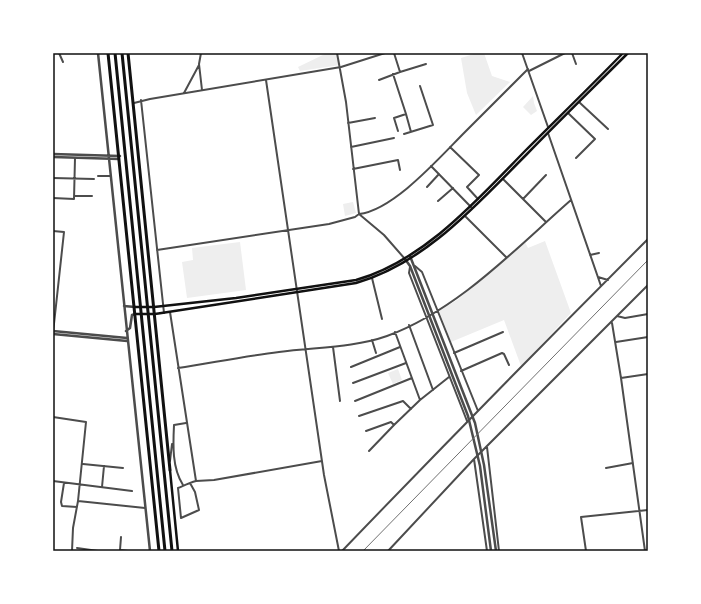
<svg xmlns="http://www.w3.org/2000/svg" width="701" height="604" viewBox="0 0 701 604" font-family="Helvetica,sans-serif">
<rect width="100%" height="100%" fill="#fff"/>
<path fill="#eee" d="M327 53H336L340 65 300 71 298 67Z
M477 53H484L492 76 510 82 476 115 467 93 461 58Z
M533 96 534 103 537 111 531 115 523 107Z
M353 202 356 213 345 216 343 204Z
M545 241 571 313 521 366 504 320 451 342 439 311 457 300 525 242 528 248Z
M240 242 246 290 187 298 182 262 193 260 192 248Z
M398 369 402 380 393 384 388 373Z"/>
<g fill="none" stroke-linecap="round" stroke-linejoin="round">
<path stroke="#4c4c4c" stroke-width="2" d="M59 53 63 62
M201 53 199 64 202 90
M394 53 400 72 426 64
M522 53 548 127
M572 53 576 64
M529 71 565 53
M393 74 406 114
M266 80 324 475 339 551
M379 80 400 72
M184 93 199 65
M141 100 164 313
M579 102 608 129
M134 103 150 99 341 67 385 53
M568 113 595 139 576 158
M348 123 375 118
M398 131 394 118 406 114 411 132
M548 133 601 286
M404 134 433 125 420 86
M351 147 394 138
M450 147 479 175 467 187 478 199
M431 166 471 207
M353 169 398 160 400 170
M98 176H110
M53 178 94 179
M503 179 546 222
M427 187 439 174
M75 196H92
M53 198 74 199 75 158
M523 199 546 175
M438 201 453 188
M359 214C394 210 440 157 465 132 486 111 507 90 528 69
M359 214 384 235 405 259
M465 216 506 257
M53 231 64 232 53 333
M157 250 329 224 355 217 359 214 346 102 337 53
M590 255 599 253
M415 266 422 272 478 411
M410 267 409 273 467 421
M598 277 608 280
M372 278 382 319
M170 312 196 481 214 480 322 461
M617 316 625 318 648 314
M612 323 621 378 645 551
M409 325 433 390
M395 332 420 400
M372 340 376 353
M616 342 648 337
M333 347 340 401
M454 353 503 332
M351 367 400 347
M178 368C211 363 245 356 279 352 315 347 353 348 387 336 458 310 515 249 571 200
M461 371 502 353 504 354 509 365
M621 378 648 374
M353 383 406 363
M355 401 412 378
M359 416 403 401 411 409
M53 417 86 422 78 501
M174 425C173 445 172 468 183 485
M174 425 186 423
M366 431 391 422 394 425 420 400 449 377
M487 447 499 551
M369 451 394 425
M474 459 487 551
M170 461 172 444
M83 464 123 468
M606 468 633 463
M53 481 132 491
M64 483 61 502 62 506 77 507
M190 483 195 492 199 510 181 518 178 488C183 486 189 483 196 481
M102 487 104 466
M121 537 120 550 128 551
M77 548 98 551
M72 551 73 528 78 501 145 508
M342 551C443 446 545 342 648 239
M388 551 474 459 648 285
M586 551 581 517 648 510"/>
<path stroke="#4c4c4c" stroke-width="2.5" d="M98 53 150 551
M53 154 120 156
M53 157 119 159
M410 256 475 423 484 465 496 551
M405 259 410 266 468 416 480 466 491 551
M124 306 135 307
M53 331 127 338
M126 331 130 328 132 315 135 314
M53 334 127 341"/>
<path stroke="#111" stroke-width="2.5" d="M135 307H154L236 298 356 280C424 261 478 199 526 150 558 118 591 86 623 53
M135 314H155L356 283C426 263 477 204 527 154 560 120 594 87 628 53
M170 470 178 551"/>
<path stroke="#111" stroke-width="3" d="M108 53 159 551
M128 53 170 470"/>
<path stroke="#111" stroke-width="3" d="M115 53 165 551
M122 53 172 551"/>
<path stroke="#707070" stroke-width="1" d="M363 551 648 260"/>
</g>
<rect width="701" height="604" fill="none" stroke="#ffffff" stroke-width="108"/>
<rect x="54" y="54" width="593" height="496" fill="none" stroke="#111" stroke-width="1.5"/>
</svg>
